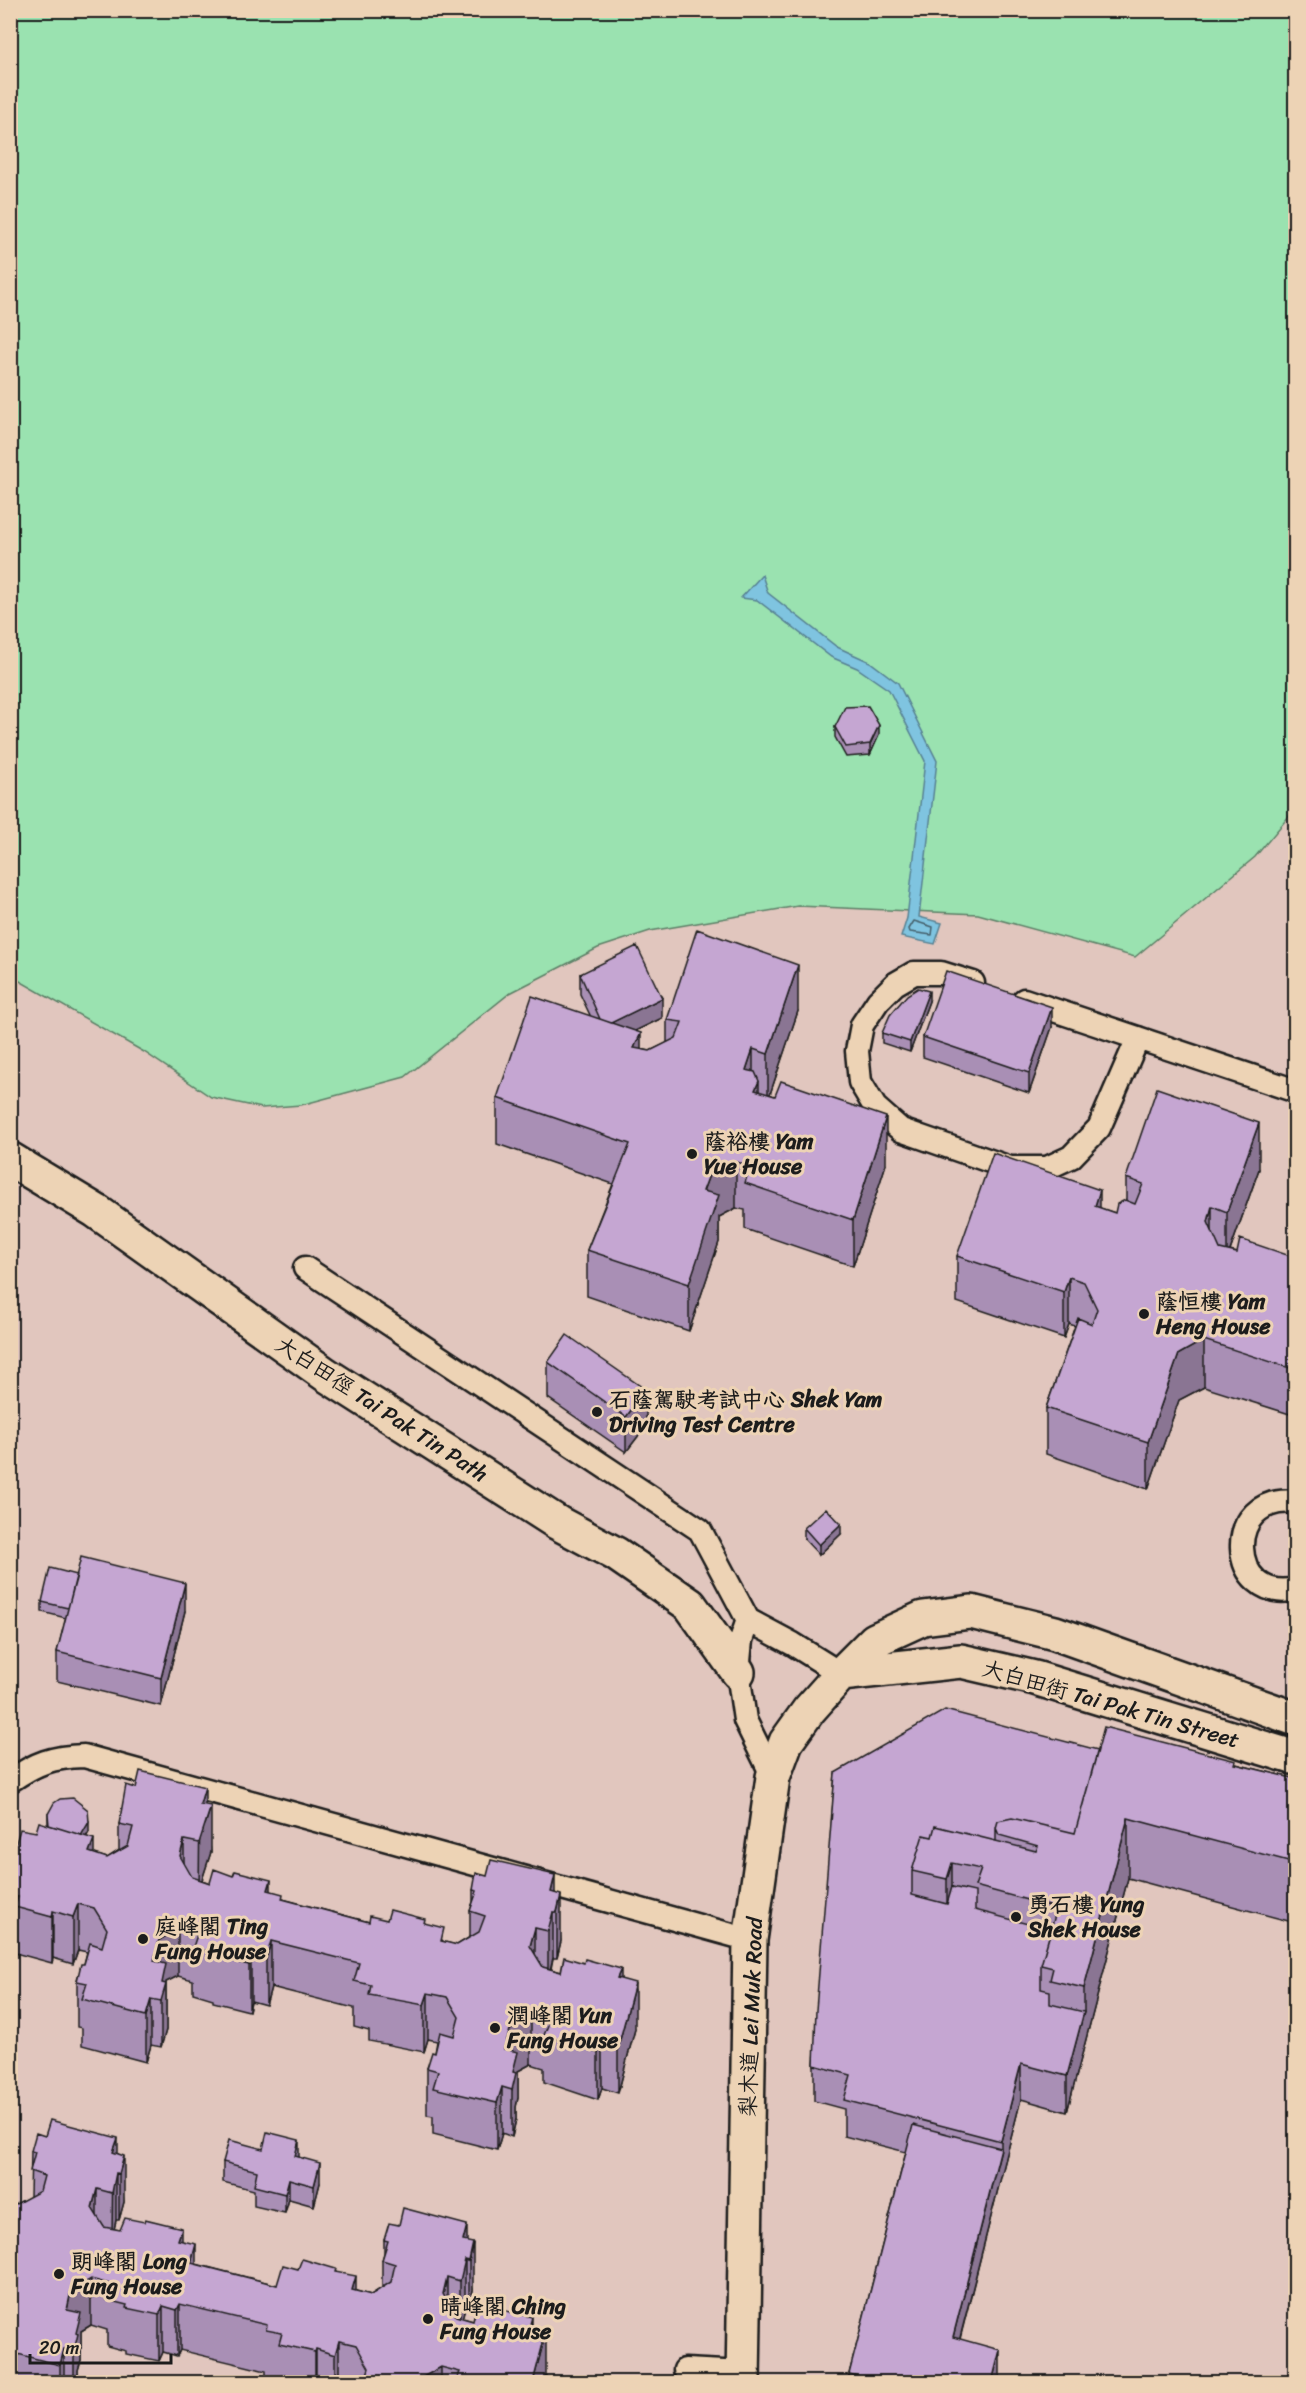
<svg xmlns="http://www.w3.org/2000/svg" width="1306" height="2393" viewBox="0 0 1306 2393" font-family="Sriracha,'LXGW WenKai TC',sans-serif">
<rect width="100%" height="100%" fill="#e1c6be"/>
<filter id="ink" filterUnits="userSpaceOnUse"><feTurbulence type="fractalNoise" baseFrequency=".0167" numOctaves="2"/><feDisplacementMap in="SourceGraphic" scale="12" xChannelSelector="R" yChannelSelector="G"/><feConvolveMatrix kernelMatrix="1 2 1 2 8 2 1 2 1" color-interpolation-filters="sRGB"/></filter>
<g filter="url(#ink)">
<path fill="#9ae2b0" stroke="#5b7f66" stroke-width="1.5" d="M11 11H1295V809L1255 857 1135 957 978 914 798 906 650 931 598 948 510 993 405 1077 301 1105 262 1108 211 1097 144 1052 11 976Z"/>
<path fill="#7fc4e0" stroke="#578192" stroke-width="1.5" d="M762 575 768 593 837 647 870 662 898 683 937 761 919 917 942 923 935 944 901 937 907 918 925 761 889 690 857 668 831 657 757 600 741 598Z"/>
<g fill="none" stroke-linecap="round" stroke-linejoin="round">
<path stroke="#445f6a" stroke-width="1.5" d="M914 921 933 927 932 935 910 932 909 929Z"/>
<defs>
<path id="service" d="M973 983 941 973H914L895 984 878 1001 862 1025 857 1051 860 1082 875 1107 901 1130 1010 1168H1047L1071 1157 1099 1128 1138 1038
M1024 1000 1296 1091
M305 1268 700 1530 748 1620
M1296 1502C1220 1493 1228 1605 1296 1589
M748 1620 741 1640 738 1672 745 1720 773 1777
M748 1620 793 1644 841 1674
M10 1781C36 1763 52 1757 84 1756L750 1940
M685 2370 743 2373"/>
<path id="pedestrian" d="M10 1159 96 1211 325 1374 558 1523 616 1554 690 1605 738 1672"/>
<path id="tertiary" d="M841 1674 961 1661 1035 1678 1296 1758
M743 2382 750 1940 773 1777 786 1742 809 1710 841 1674 875 1640 923 1618 971 1612 1055 1633 1296 1719"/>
</defs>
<use href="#service" stroke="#1c1c1c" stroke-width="27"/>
<use href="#pedestrian" stroke="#1c1c1c" stroke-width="38"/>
<use href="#tertiary" stroke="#1c1c1c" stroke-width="38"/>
<use href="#service" stroke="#edd3b5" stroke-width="22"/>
<use href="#pedestrian" stroke="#edd3b5" stroke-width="33"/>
<use href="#tertiary" stroke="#edd3b5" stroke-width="33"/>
</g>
<path fill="#a98fb5" stroke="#1c1c1c" stroke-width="1.5" d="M835 727 879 735 870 755 846 757 835 737Z
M580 974 662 1018 635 1031 641 1049 650 1051 667 1043V1020L798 1011 770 1094 886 1164 853 1266 745 1229V1210L736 1208 719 1217V1242L689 1331 587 1296V1250L613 1184 497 1144V1098L590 1015 580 994Z
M929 1001 910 1052 882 1043V1033Z
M1052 1027 1029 1093 923 1057V1037Z
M1259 1169 1230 1251 1237 1253 1296 1258V1416L1204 1387 1179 1400 1148 1489 1046 1454V1408L1075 1326 1069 1324 1064 1338 957 1302V1256L1100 1208 1115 1213 1126 1200V1178Z
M548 1362 646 1426 626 1452 548 1398Z
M804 1528 841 1534 819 1555 804 1539Z
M42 1602 185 1611 161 1706 57 1681V1652L66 1618 42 1612Z
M1098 1750 1236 1764 1296 1779V1923L1128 1878 1067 2112 1021 2099 1001 2177 960 2339 1000 2378 999 2382H849V2374L906 2152 844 2136V2109L814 2101V2065L835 1773Z
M136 1788 205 1805 211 1852 202 1880 210 1883 271 1891 283 1899 369 1922 387 1920 425 1923 444 1942 457 1945 470 1937V1911L473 1902V1890L555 1893 561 1941 557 1958H553L551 1969 561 1972 621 1979 635 2029 618 2093 602 2088 598 2100 544 2082V2068L531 2064 518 2071V2098L516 2107V2119L512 2137 502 2133 497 2150 433 2134V2116L427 2115V2068L435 2053 437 2041 428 2039 424 2052 369 2041V2031L354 2027V2008L271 1987 266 2005 251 2001 249 2011 213 2002V1999L193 1993V1980L178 1976 166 1982V2030L161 2047 151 2045 146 2062 82 2045V2028L77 2027V1981L84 1964 87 1952 78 1950 73 1964 53 1958 52 1963 15 1953V1943L10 1942V1864L36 1832 48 1825V1814L89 1832 86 1837 94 1854 107 1858 119 1850V1824Z
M45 2136 118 2154 124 2202 119 2220H116L114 2229 182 2241 196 2264 277 2285 298 2269 336 2272 356 2291 371 2295 382 2288V2260L384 2253V2240L467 2242 473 2290 469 2307H465L462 2318 473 2321 532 2328 546 2378 545 2382H279V2379L266 2376V2371L180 2350 177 2356 163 2352 159 2361 126 2354V2351L107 2346V2330L91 2325 81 2331V2360L78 2370V2382H10V2202L16 2204 30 2197 31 2151Z
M299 2157 320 2183 314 2206 289 2199 285 2213 254 2206V2190L223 2182V2162Z"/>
<path fill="#8a7493" stroke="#1c1c1c" stroke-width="1.5" d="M879 725V735L870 755V744Z
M798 965V1011L768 1100V1054Z
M929 991V1001L910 1052V1042Z
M662 998V1018L604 1046V1026Z
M1052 1007V1027L1029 1093V1073Z
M641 1033V1079L634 1048Z
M753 1049V1095L746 1070Z
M759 1081V1127L755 1090Z
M886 1117V1164L853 1266V1220Z
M1259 1123V1169L1227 1259V1212Z
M736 1162V1208L719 1217V1242L689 1331V1284L703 1191 709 1175Z
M1100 1190V1236L1095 1206Z
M1212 1206V1253L1208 1222Z
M1069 1277V1324L1064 1338V1292Z
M1204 1340V1387L1179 1400 1148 1489V1442L1179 1354Z
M646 1390V1426L626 1452V1417Z
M841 1524V1534L819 1555V1545Z
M185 1583V1611L161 1706V1678Z
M205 1787V1825L211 1806V1852L199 1889 200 1804Z
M1128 1818V1878L1067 2112V2076L1084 2012V1988Z
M89 1822V1832L82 1844 77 1837Z
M94 1839V1885L89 1852Z
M184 1840V1886L180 1856Z
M952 1863V1923L947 1939V1879Z
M555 1875V1912H553V1958L548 1978V1931L551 1892Z
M271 1880V1926L268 1890Z
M561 1895V1941L557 1958V1912Z
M78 1904V1950L73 1964V1917Z
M53 1911V1958L52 1963V1917Z
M535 1928V1975L530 1946Z
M178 1929V1976L166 1982V2030L161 2047V2001L154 1961 159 1940Z
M271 1941V1987L266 2005V1959Z
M251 1954V2001L249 2011V1965Z
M621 1969V2015L617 1978Z
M635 1983V2029L618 2093V2047Z
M428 1993V2039L424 2052V2005Z
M151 1999V2045L146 2062V2016Z
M531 2018V2064L518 2071V2098L516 2107V2119L512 2137V2090L504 2049 510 2030Z
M602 2042V2088L598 2100V2053Z
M1021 2064V2099L953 2365V2337L1001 2149V2141Z
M502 2087V2133L497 2150V2103Z
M118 2138V2174L116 2173V2220L112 2239 113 2152Z
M299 2140V2160L295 2156Z
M124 2156V2202L119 2220V2174Z
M320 2163V2183L314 2206V2186Z
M289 2179V2199L285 2213V2194Z
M97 2189V2235L92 2208Z
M467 2225V2261L465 2260V2307L460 2327V2281L463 2241Z
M182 2228V2275L178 2240Z
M473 2243V2290L469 2307V2261Z
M196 2244V2291L191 2263Z
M356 2276V2322L352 2290Z
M447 2277V2323L443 2294Z
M91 2279V2325L81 2331V2360L78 2370V2382H74V2351L67 2310 71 2291Z
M180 2304V2350L177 2356V2310Z
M163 2306V2352L159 2361V2315Z
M532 2317V2364L529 2328Z
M546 2332V2378L545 2382H533Z
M339 2341V2382H335V2355Z
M64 2349V2382H60V2365Z
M316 2349V2382H315V2352Z
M1000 2350V2378L999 2382H992Z
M441 2367V2382H420L421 2378Z"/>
<path fill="#c5a6d2" stroke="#1c1c1c" stroke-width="1.5" d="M868 706 879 725 870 744 846 747 835 727 845 707Z
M697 929 798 965 768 1054 753 1049 746 1070 755 1072 759 1081 755 1090 775 1096 781 1081 886 1117 853 1220 745 1183 750 1165 736 1162 709 1175 703 1191 719 1195 689 1284 587 1250 630 1144 497 1098 532 996 641 1033 634 1048 650 1051 676 1038 682 1022 667 1020Z
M637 946 662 998 611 1023 600 1019 580 974Z
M946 971 1052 1007 1029 1073 923 1037Z
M918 988 929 991 910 1042 882 1033 890 1015 907 995Z
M1157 1088 1259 1123 1227 1212 1212 1206 1208 1222 1220 1249 1237 1253 1240 1239 1296 1258V1370L1204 1340 1179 1354 1148 1442 1046 1408 1078 1318 1092 1324 1097 1309 1084 1282 1069 1277 1064 1292 957 1256 993 1153 1100 1190 1095 1206 1115 1213 1117 1204 1125 1200 1135 1204 1143 1184 1126 1178Z
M567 1335 646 1390 626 1417 548 1362Z
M826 1508 841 1524 819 1545 804 1528Z
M81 1557 185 1583 161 1678 57 1652Z
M50 1568 77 1575 68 1608 42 1602Z
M945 1710 1098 1750 1075 1833 1012 1818 998 1821 996 1828V1841L935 1826 932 1837 923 1835 912 1871V1895L947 1904 952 1887 975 1892V1910L1051 1930 1041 1965V1989L1050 1991V2004L1084 2012 1067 2076 1021 2064 1001 2141 844 2100 851 2075 814 2065 816 2010 835 1773Z
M1104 1727 1236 1761 1235 1764 1296 1779V1863L1128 1818 1084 1988 1050 1980 1053 1968 1041 1965 1057 1908 975 1886 981 1869 952 1863 947 1879 912 1871 923 1835 932 1837 935 1826 1036 1851 1038 1846 999 1835 996 1828 998 1821 1012 1818 1075 1833Z
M140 1771 205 1787 200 1804 211 1806 199 1843 184 1840 180 1856 192 1877 210 1883 214 1869 233 1876 235 1871 271 1880 268 1890 283 1894 282 1899 369 1922 370 1916 387 1920 390 1910 425 1919 424 1923 444 1928 441 1941 457 1945 479 1932 485 1916 470 1911 477 1891 473 1890 476 1873 487 1876 491 1860 555 1875 551 1892 561 1895 557 1912H553L548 1931 535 1928 530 1946 543 1967 561 1972 564 1957 584 1963 585 1959 621 1969 617 1978 635 1983 618 2047 602 2042 598 2053 544 2035 549 2023 531 2018 510 2030 504 2049 518 2052 513 2072 516 2073 512 2090 502 2087 497 2103 433 2088 438 2071 427 2068 432 2052 435 2053 440 2032 454 2036 459 2017 447 1997 428 1993 424 2005 369 1995 371 1985 354 1981 359 1963 271 1941 266 1959 251 1954 249 1965 213 1956 214 1953 193 1947 197 1935 178 1929 159 1940 154 1961 166 1964 162 1983 166 1984 161 2001 151 1999 146 2016 82 1999 87 1983 77 1981 81 1964H84L90 1943 102 1947 107 1929 94 1908 78 1904 73 1917 53 1911 52 1917 15 1907 18 1897 10 1896V1864L20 1829 36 1832 39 1822 94 1839 89 1852 107 1858 128 1846 133 1827 119 1824 126 1785 136 1788Z
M73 1798 88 1810 89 1822 82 1834 81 1835 49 1825 48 1814 54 1803 60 1799Z
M50 2120 118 2138 113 2152 124 2156 119 2174 116 2173 112 2193 97 2189 92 2208 104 2227 120 2230 125 2218 144 2222 145 2219 182 2228 178 2240 196 2244 191 2263 277 2285 283 2265 298 2269 302 2259 336 2269 335 2272 356 2276 352 2290 371 2295 391 2282 395 2264 382 2260 388 2241 384 2240 389 2223 399 2225 403 2208 467 2225 463 2241 473 2243 469 2261 465 2260 460 2281 447 2277 443 2294 456 2316 473 2321 476 2307 496 2312 497 2309 532 2317 529 2328 546 2332 533 2382H456L460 2372 441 2367 421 2378 420 2382H365L369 2368 356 2345 339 2341 335 2355 316 2349 315 2352 279 2344 282 2333 266 2330 267 2325 180 2304 177 2310 163 2306 159 2315 126 2308 127 2305 107 2300 110 2284 91 2279 71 2291 67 2310 81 2313 76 2333 78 2334 74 2351 64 2349 60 2365 10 2352V2295L13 2296 18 2278 10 2266V2202L16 2204 40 2191 44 2176 30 2171 35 2152 31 2151 36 2133 45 2136Z
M913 2125 1001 2148 953 2337 1000 2350 992 2382H856L858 2376 849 2374Z
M267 2132 299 2140 295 2156 320 2163 314 2186 289 2179 285 2194 254 2186 257 2171 223 2162 229 2140 263 2149Z"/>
</g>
<g fill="#1c1c1c" stroke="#edd3b5" stroke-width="2">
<circle cx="692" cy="1154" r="6"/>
<circle cx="1144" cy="1314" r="6"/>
<circle cx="597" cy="1412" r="6"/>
<circle cx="1016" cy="1917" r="6"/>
<circle cx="143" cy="1939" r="6"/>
<circle cx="495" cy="2028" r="6"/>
<circle cx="59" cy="2274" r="6"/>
<circle cx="428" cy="2319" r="6"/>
</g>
<g text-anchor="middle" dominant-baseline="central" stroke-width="6" stroke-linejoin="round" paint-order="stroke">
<g font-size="22" font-weight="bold" fill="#1c1c1c" stroke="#edd3b5" text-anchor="start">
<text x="704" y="1141">蔭裕樓 Yam<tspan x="704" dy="25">Yue House</tspan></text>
<text x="1156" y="1301">蔭恒樓 Yam<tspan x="1156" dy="25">Heng House</tspan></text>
<text x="609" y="1399">石蔭駕駛考試中心 Shek Yam<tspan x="609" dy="25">Driving Test Centre</tspan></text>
<text x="1028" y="1904">勇石樓 Yung<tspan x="1028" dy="25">Shek House</tspan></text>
<text x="155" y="1926">庭峰閣 Ting<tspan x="155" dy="25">Fung House</tspan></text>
<text x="507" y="2015">潤峰閣 Yun<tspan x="507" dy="25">Fung House</tspan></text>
<text x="71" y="2261">朗峰閣 Long<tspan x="71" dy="25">Fung House</tspan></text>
<text x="440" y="2306">晴峰閣 Ching<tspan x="440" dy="25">Fung House</tspan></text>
</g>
<g font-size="22" fill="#1c1c1c" stroke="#edd3b5">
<text transform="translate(382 1409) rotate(33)">大白田徑 Tai Pak Tin Path</text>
<text transform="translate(1111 1704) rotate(16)">大白田街 Tai Pak Tin Street</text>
<text transform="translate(751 2017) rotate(-88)">梨木道 Lei Muk Road</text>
</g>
</g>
<rect width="1306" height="2393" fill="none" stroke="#edd3b5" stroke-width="36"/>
<rect x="18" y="18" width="1270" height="2357" fill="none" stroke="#1c1c1c" stroke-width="2" filter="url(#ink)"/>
<path d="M30 2354v9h141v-9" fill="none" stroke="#1c1c1c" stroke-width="3"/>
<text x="39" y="2354" font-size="18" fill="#1c1c1c" stroke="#edd3b5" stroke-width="4.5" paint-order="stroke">20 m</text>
</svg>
